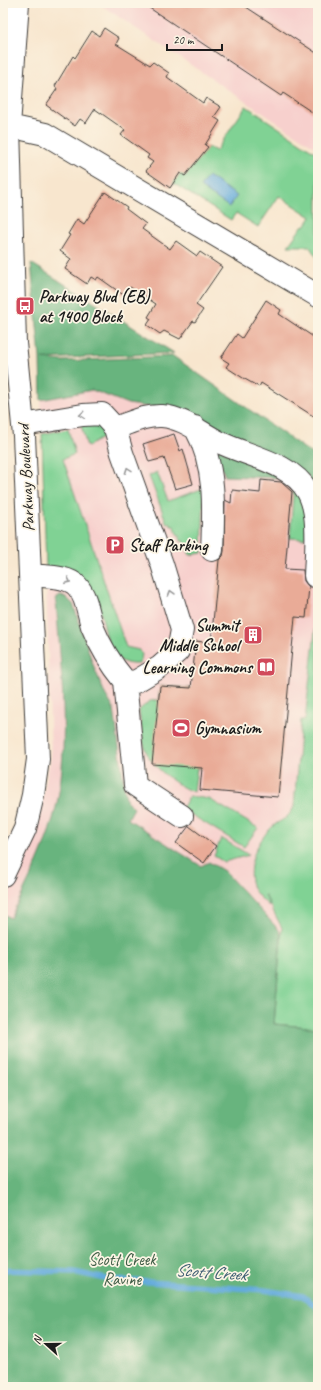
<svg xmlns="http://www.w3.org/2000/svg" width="321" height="1390" viewBox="0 0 321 1390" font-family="Caveat,sans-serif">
<rect width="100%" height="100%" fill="#fcf5e5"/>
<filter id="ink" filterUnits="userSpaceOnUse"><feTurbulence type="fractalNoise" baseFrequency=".025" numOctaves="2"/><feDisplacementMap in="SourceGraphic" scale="8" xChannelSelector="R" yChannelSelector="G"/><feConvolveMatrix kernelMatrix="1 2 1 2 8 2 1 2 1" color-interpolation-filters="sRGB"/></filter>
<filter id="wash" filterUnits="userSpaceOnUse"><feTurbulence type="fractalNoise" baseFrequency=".012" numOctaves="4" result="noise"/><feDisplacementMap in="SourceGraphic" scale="16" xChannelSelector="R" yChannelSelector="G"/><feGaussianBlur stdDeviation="0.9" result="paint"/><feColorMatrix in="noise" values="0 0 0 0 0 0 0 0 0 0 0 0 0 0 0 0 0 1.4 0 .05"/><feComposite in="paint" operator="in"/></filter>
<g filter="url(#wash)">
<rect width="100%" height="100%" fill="#f8e6ce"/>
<path fill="#f7d0cd" d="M98 3H318V149L275 121Z
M173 356 318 458V1219L3 1125V905L35 835 51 756 40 358 63 361Z"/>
<path fill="#80d294" stroke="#4e7758" d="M246 106 318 154V259L309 246H288L303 225 305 226 311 217 279 196 258 227 236 213 231 220 173 183 180 173 185 176 208 147 216 151Z
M81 425H101L107 435 87 447Z
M68 429 75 454 63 459 126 647 139 650 142 654 141 660 139 664C102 667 109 626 97 604 93 597 55 575 46 569L42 434Z
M157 472 168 501 204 488 202 553 190 555 183 541H181L178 534H177L174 526H171L170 522 167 524 149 476Z
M294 484 306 506V536L304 539 290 538Z
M317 614H318V1028L274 1024 282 928 265 895 270 907C265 902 254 893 252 886 246 866 257 841 272 827 281 819 288 820 294 807L301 720H305Z
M160 686 209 689 202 768H197L194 792C186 790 178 784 172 780 140 756 144 746 139 710L150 701 158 700Z
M189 796 209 799 258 828 244 847 182 809Z
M221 838 249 855 224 862 214 856Z"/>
<path fill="#68b47e" stroke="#42684d" d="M31 263 174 353 43 359 63 361 173 356 318 458V502L307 475 156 408 128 404 92 390 41 400 40 358Z
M213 446 283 478 225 476Z
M60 596 66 597 73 604 94 667 105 694 114 709 126 800 134 808 128 819 201 866 209 862 224 871 279 930 281 936 274 1024 318 1028V1387H3V913L10 918C29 881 48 844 57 803 70 741 60 662 56 599Z"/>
<path fill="#64abdb" stroke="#40647c" d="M208 176 237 196 229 207 200 187Z"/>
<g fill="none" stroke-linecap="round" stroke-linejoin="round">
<path stroke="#64abdb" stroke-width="5.5" d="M3 1270 74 1272 106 1279 264 1290 303 1296 318 1308"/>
</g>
<g id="blocks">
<path fill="#e9ab97" d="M142 3H240L318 54V116L283 93 281 96Z
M104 28 119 38 116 44 150 65 153 62 169 73 167 77 203 103 206 98 221 107 214 117 220 121 205 145 208 147 185 176 180 173 170 188 146 171 153 162 147 158 149 155 121 135 125 130 95 109 86 123 80 119 75 126 46 105 57 89 55 86 73 56 75 58 92 31 99 36Z
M105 192 127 207 126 209 146 224 142 229 170 249 176 241 197 256 200 252 222 267 196 305 203 310 195 322 193 321 180 339 164 331 160 334 147 325 151 319 148 317 156 304 130 287 125 296 98 277 96 280 91 277 87 284 65 269 71 259 60 251 70 235 68 234 77 219 84 224Z
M266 300 281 310 279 314 318 340V419L261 383 259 387 243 378 226 367 229 363 221 358 237 334 242 338Z
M174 434 180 451 183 449 193 484 175 489 164 458 149 462 143 444Z
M261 480 281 482 292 492 285 569 303 570 304 581 309 587 306 618 295 617 278 797 200 790 202 768 152 764 160 686 191 688 196 641 211 643 219 560 223 556 224 551 225 500 231 503 232 490 260 493Z
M189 826 216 846 204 863 176 843Z"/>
</g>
</g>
<g filter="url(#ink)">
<use href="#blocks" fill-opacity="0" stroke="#3d3a37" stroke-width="1"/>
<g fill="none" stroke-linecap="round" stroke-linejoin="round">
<defs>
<path id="minor" d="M9 126 45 134 318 296
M23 425 83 415 102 414 115 428 122 453 162 564 182 630 178 651 160 667 135 682 125 681C111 664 100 646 92 626 88 613 87 597 77 586 67 575 44 577 31 575
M195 427C216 465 214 508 212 550
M115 428C130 423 145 415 162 416 184 418 201 433 219 442 247 456 291 462 308 492 320 513 316 551 315 576
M125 681 135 785 182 816
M3 875 25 829 33 795 38 759 24 436 15 343 9 126 18 3"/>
</defs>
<use href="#minor" stroke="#3d3a37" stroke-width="24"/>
<use href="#minor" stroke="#fff" stroke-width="22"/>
</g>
<defs><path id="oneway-chevron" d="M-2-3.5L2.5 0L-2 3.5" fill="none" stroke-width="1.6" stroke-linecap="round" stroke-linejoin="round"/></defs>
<g stroke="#999">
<use href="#oneway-chevron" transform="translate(82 415) rotate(174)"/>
<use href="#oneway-chevron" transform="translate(128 470) rotate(-110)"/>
<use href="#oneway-chevron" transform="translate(68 581) rotate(25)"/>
<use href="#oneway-chevron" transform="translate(171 593) rotate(-106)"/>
</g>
</g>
<defs>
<symbol id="bus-square" viewBox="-11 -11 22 22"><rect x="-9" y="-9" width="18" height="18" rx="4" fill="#d1495b" stroke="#fcf5e5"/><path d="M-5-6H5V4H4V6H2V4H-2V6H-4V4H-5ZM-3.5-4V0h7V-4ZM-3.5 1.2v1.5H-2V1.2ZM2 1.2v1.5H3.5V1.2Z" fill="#fff"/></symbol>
<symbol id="parking-square" viewBox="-11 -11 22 22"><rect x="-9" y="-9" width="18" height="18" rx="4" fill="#d1495b" stroke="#fcf5e5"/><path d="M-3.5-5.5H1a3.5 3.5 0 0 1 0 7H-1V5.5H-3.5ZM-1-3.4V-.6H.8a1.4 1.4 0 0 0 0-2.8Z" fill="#fff"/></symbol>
<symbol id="building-square" viewBox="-11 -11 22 22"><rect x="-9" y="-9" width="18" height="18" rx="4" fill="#d1495b" stroke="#fcf5e5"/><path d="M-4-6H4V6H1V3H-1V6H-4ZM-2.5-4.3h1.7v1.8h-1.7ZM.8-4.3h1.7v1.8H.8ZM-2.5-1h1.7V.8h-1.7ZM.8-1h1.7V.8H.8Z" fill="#fff"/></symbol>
<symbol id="library-square" viewBox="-11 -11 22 22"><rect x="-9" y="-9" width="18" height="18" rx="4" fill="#d1495b" stroke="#fcf5e5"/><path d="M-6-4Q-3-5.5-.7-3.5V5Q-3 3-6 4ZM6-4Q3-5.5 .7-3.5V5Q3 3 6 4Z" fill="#fff"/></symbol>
<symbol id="stadium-square" viewBox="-11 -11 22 22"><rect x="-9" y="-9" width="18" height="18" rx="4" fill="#d1495b" stroke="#fcf5e5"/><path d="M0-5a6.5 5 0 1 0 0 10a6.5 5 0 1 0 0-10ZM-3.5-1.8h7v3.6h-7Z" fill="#fff"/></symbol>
</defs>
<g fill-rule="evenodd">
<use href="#bus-square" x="14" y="295" width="22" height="22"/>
<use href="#parking-square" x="104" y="534" width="22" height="22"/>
<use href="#building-square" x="242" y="624" width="22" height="22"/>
<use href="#library-square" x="255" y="656" width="22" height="22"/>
<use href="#stadium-square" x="170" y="717" width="22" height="22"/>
</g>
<g text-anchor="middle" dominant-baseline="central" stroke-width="3.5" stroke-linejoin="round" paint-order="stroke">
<g font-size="17" font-weight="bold" fill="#1c1c1c" stroke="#fcf5e5" text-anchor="start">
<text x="39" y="296">Parkway Blvd (EB)<tspan x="39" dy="20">at 1400 Block</tspan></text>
<text x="129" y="545">Staff Parking</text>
<text x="239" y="625" text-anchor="end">Summit<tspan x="239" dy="20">Middle School</tspan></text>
<text x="252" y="667" text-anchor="end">Learning Commons</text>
<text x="195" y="728">Gymnasium</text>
</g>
<g font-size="17" fill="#1c1c1c" stroke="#fcf5e5">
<text transform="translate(26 478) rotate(-93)">Parkway Boulevard</text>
</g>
<g font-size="17" fill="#3f5c46" stroke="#fcf5e5">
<text x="122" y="1259">Scott Creek<tspan x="122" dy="20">Ravine</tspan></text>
</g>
<g font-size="18" font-style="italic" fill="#3c5c72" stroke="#fcf5e5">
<text transform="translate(211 1272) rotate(4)">Scott Creek</text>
</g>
</g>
<rect width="321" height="1390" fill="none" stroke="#fcf5e5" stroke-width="16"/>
<g transform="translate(46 1344) rotate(291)" stroke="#fcf5e5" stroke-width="3" paint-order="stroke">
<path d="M0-3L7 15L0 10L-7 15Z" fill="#1c1c1c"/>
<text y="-6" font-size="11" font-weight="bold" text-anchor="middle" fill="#1c1c1c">N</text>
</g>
<path d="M167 44v6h55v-6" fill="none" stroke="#1c1c1c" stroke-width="2"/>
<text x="173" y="44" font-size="12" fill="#1c1c1c" stroke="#fcf5e5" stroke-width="3" paint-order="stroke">20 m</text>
</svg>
